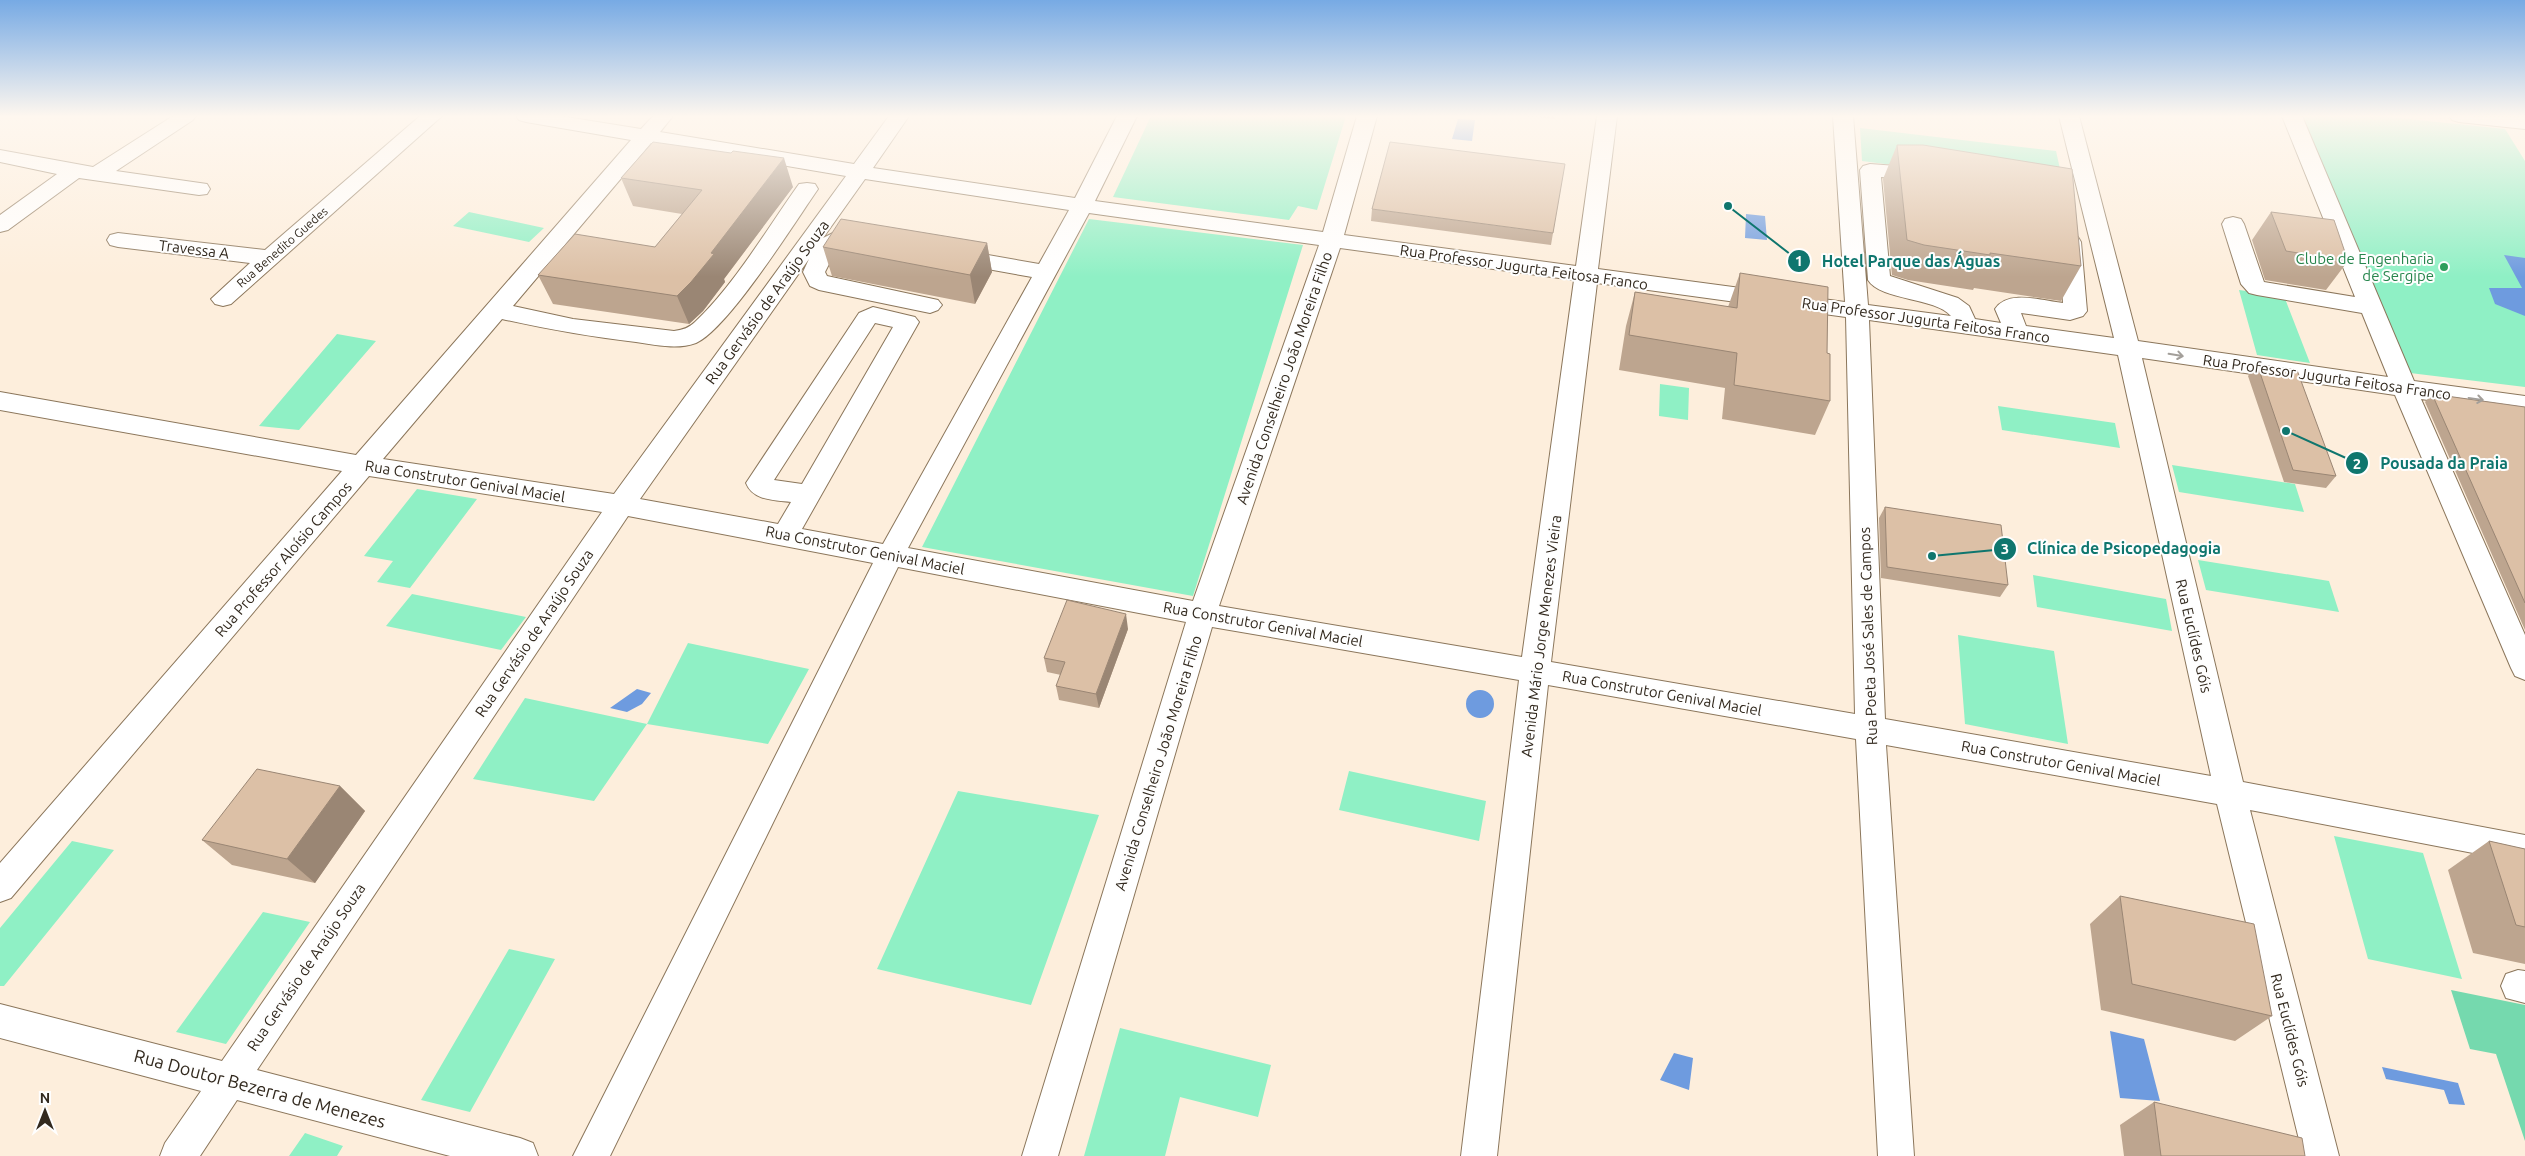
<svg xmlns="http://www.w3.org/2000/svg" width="2525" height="1156" viewBox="0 0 2525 1156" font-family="Ubuntu,sans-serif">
<rect width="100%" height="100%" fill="#fdeedc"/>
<path fill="#8ff0c5" d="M1151 116H1346L1317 210 1298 206 1289 220 1113 197Z
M2294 116H2379L2505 129 2525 161V387L2410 373Z
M1860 128 2056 151 2064 187 1862 161Z
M469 212 544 228 529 242 453 226Z
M1089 219 1303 245 1193 596 922 547Z
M2239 290 2284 296 2310 363 2257 355Z
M337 334 376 341 299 430 259 426Z
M1660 384 1689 388 1688 420 1659 416Z
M1998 406 2115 423 2120 448 2002 430Z
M2172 465 2295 484 2304 512 2179 492Z
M417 489 477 499 410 588 377 582 393 561 364 556Z
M2198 560 2329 581 2339 612 2206 590Z
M2033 575 2166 599 2172 631 2037 607Z
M412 594 526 617 501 650 386 626Z
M1958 635 2054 651 2068 744 1965 724Z
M688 643 809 669 768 744 647 724 594 801 473 779 525 698 647 724Z
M1349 771 1486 801 1479 841 1339 810Z
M958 791 1099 815 1031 1005 877 969Z
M2334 836 2423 853 2462 979 2368 959Z
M72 841 114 850 4 986H0V928Z
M263 912 310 922 226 1044 176 1032Z
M509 949 555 959 470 1112 421 1100Z
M1120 1028 1271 1065 1258 1117 1180 1097 1165 1156H1084Z
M305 1133 343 1146 337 1156H289Z"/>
<path fill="#75d9ae" d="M2451 990 2525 1005V1141L2496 1054 2470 1049Z"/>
<path fill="#6e9bdf" d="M1458 119 1475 120 1472 141 1452 139Z
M1746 214 1765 216 1767 240 1745 238Z
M2504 255 2525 258V316L2495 304 2489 288H2522Z
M637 689 651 693 642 704 627 712 610 708Z
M1466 704a14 14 0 1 1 28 0a14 14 0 1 1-28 0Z
M2110 1031 2144 1039 2160 1101 2120 1098Z
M1674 1053 1693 1058 1689 1090 1660 1080Z
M2382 1067 2458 1083 2465 1105 2449 1104 2444 1090 2386 1079Z"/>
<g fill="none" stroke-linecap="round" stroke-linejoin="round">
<defs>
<path id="minor" d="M173 116H196L193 120 116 171 207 184 210 189 207 194 199 195 79 178 8 230 0 232V215L57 174 0 162V150L93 167Z
M420 116H442L231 304 223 306 215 304 211 299 250 263 118 247 110 245 107 240 110 235 118 233 265 250Z
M516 116H560L641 129 653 116H673L660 132 854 164 889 116H909L873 168 1075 198 1117 116H1137L1095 201 1323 232 1357 116H1377L1344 235 1576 266 1597 116H1617L1598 269 1845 302 1833 116H1853L1868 305 1951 316C1935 297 1881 301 1868 280L1860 170 1863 166 1870 164 1924 168 1931 170 1935 174 1931 178 1924 180 1881 177 1890 276 1958 298 1969 306 1975 319 2001 323 1995 309C2008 289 2043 301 2063 303L2059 242 2062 237 2070 235 2078 237 2081 242 2087 311 2083 316 2070 320 2021 313 2026 326 2114 338 2059 116H2079L2138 341 2388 377 2362 313 2257 295 2249 293 2241 284 2222 224 2225 219 2233 217 2241 219 2244 224 2264 282 2355 297 2282 116H2302L2414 381 2525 396V414L2421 399 2525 635V680L2515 676 2511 668 2395 395 2142 358 2243 782 2525 835V863L2250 810 2339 1156H2303L2217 804 1886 745 1914 1156H1878L1856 739 1548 685 1497 1156H1461L1519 680 1212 627 1058 1156H1022L1186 622 898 567 610 1156H573L873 563 628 516 257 1070 520 1138 533 1143 538 1156H450L237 1100 200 1156H160L165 1143 201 1091 0 1038V1004L222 1061 602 512 369 476 11 898 0 902V863L342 471 0 410V392L356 455 631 140 526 122 519 120ZM651 143 846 176 614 494 383 459 502 319C547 329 591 337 636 342 656 345 677 350 696 343 728 329 795 222 818 189L815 184 807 183 799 184C767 229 735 284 695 322 689 328 682 330 674 331L573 319 513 306ZM865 179 1069 210 1039 264 954 249 946 251 943 256 946 261 954 263 1032 277 883 544 802 529 919 322 915 317 873 307 859 313 746 483C753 501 775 500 791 502L778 524 640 499 809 259 803 272 810 286 819 290 930 313 938 310 942 305 938 300 827 276 825 272 834 254 848 238 845 233 837 231 823 238ZM1089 213 1319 245 1193 601 908 548ZM1340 248 1574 280 1522 657 1219 606ZM1597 283 1846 317 1855 714 1551 662ZM1869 320 2118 355 2211 776 1885 719ZM875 323 893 327 802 484 774 480Z
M2449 116 2525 117V129L2459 122 2452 120Z
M2518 970 2525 971V1003L2506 998 2501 986 2506 974Z"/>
</defs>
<use href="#minor" stroke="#8b765b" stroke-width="2"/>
<use href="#minor" fill="#fff" fill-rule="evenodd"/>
</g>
<path fill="#bda58f" d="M1523 116H1556L1555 119Z
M1897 145 2081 266 2061 301 1974 288 1973 290 1908 280 1892 275 1883 179Z
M621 178 793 187 724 279 725 282 703 311 689 324 553 304 538 275 655 247 682 214 633 206Z
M1372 209 1553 233 1551 245 1371 221Z
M2271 212 2348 261 2326 290 2265 280 2252 240Z
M987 243 992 272 975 304 832 276 823 247Z
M1740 273 1827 353 1830 401 1815 435 1722 419 1725 388 1619 370 1626 326 1635 292 1728 307Z
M2257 364 2336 476 2326 488 2284 482 2248 376Z
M2432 394 2525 407V630L2425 402Z
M1885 507 2008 585 2000 597 1881 578 1879 518Z
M1128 629 1099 708 1059 700 1056 686 1061 675 1047 672 1044 658Z
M340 786 365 811 315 883 232 865 202 840Z
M2489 841 2525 849V964L2473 953 2448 870Z
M2120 896 2272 1016 2235 1041 2101 1010 2090 924Z
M2154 1102 2305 1156H2124L2120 1125Z"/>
<path fill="#9a8674" d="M784 158 793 187 724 279 725 282 703 311 689 324 677 296Z
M987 243 992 272 975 304 970 275Z
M1126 614 1128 629 1099 708 1096 694Z
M340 786 365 811 315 883 287 859Z"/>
<path fill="#dcc0a6" stroke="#9a8674" d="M653 142 731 153 733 151 784 158 711 253 714 254 691 282 677 296 538 275 575 234 655 247 702 190 621 178Z
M1390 142 1565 164 1553 233 1372 209Z
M1897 145H1923L2072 169 2081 266 1990 253V255L1924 245 1907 240Z
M2271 212 2334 220 2348 261 2286 251Z
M841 219 987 243 970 275 823 247Z
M1740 273 1828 287 1827 353 1830 354V401L1734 385 1737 353 1629 335 1635 292 1737 308Z
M2257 364 2297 370 2336 476 2293 470Z
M2432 394 2525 407V603Z
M1885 507 2001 525 2008 585 1887 567Z
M1067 600 1126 614 1096 694 1056 686 1065 662 1044 658Z
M257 769 340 786 287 859 202 840Z
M2489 841 2525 849V927L2516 925Z
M2120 896 2254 924 2272 1016 2132 984Z
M2154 1102 2302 1138 2305 1156H2161Z"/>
<defs><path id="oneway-shaft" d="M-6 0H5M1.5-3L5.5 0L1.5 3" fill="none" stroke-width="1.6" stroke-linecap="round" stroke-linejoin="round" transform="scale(1.25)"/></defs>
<g stroke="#a39f9a">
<use href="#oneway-shaft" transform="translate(2176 355) rotate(9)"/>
<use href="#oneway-shaft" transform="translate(2476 399) rotate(8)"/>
</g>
<linearGradient id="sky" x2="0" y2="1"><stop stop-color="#77aae4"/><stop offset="0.42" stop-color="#fef7ef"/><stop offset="1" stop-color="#fef7ef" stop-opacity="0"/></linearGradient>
<rect width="2525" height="277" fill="url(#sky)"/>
<circle fill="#2e9e5b" stroke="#fefefe" stroke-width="2" cx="2444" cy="267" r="5"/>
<g text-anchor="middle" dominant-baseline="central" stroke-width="4" stroke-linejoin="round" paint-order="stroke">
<g font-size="12" fill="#32291e" stroke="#fefefe">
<text transform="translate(282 247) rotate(-41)">Rua Benedito Guedes</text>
</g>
<g font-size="15" fill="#32291e" stroke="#fefefe">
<text transform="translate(194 249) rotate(7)">Travessa A</text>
<text transform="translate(1524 267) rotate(8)">Rua Professor Jugurta Feitosa Franco</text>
<text transform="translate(767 302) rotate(-54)">Rua Gervásio de Araújo Souza</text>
<text transform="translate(1926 320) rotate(8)">Rua Professor Jugurta Feitosa Franco</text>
<text transform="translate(2327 377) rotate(8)">Rua Professor Jugurta Feitosa Franco</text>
<text transform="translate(1284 378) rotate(-71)">Avenida Conselheiro João Moreira Filho</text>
<text transform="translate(465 481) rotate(9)">Rua Construtor Genival Maciel</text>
<text transform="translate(865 550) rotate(11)">Rua Construtor Genival Maciel</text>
<text transform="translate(283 559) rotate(-49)">Rua Professor Aloísio Campos</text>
<text transform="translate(1263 624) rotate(10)">Rua Construtor Genival Maciel</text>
<text transform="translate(534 633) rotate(-56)">Rua Gervásio de Araújo Souza</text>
<text transform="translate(1541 636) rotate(-83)">Avenida Mário Jorge Menezes Vieira</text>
<text transform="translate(1868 636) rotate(-92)">Rua Poeta José Sales de Campos</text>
<text transform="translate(2194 636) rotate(77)">Rua Euclídes Góis</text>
<text transform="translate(1662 693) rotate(10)">Rua Construtor Genival Maciel</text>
<text transform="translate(1158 763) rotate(-73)">Avenida Conselheiro João Moreira Filho</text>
<text transform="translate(2061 763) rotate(10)">Rua Construtor Genival Maciel</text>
<text transform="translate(306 967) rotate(-56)">Rua Gervásio de Araújo Souza</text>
<text transform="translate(2290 1030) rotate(76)">Rua Euclídes Góis</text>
</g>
<g font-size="15" fill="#27864d" stroke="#fefefe" text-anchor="end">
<text x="2434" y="258">Clube de Engenharia<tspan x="2434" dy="17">de Sergipe</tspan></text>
</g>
<g font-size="18" fill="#32291e" stroke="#fefefe">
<text transform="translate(260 1088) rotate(15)">Rua Doutor Bezerra de Menezes</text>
</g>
</g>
<path fill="none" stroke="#0f766e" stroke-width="2" d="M1728 206L1799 261M2286 431L2357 463M1932 556L2005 549"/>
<g fill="#0f766e" stroke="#fefefe" stroke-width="2">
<circle cx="1728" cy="206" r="5"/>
<circle cx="2286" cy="431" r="5"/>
<circle cx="1932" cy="556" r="5"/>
<circle cx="1799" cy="261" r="12"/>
<circle cx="2357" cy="463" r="12"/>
<circle cx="2005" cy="549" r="12"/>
</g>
<g font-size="15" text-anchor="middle" font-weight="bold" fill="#fff">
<text x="1799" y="266">1</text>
<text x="2357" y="469">2</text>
<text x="2005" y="554">3</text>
</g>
<g font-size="16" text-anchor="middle" font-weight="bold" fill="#0f766e" stroke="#fefefe" stroke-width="4" stroke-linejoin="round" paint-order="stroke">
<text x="1911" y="267">Hotel Parque das Águas</text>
<text x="2444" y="469">Pousada da Praia</text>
<text x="2124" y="554">Clínica de Psicopedagogia</text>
</g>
<g transform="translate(45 1111)" stroke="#fefefe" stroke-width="4" paint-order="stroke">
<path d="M0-4L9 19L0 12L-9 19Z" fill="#32291e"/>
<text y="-8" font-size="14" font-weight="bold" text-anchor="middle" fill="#32291e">N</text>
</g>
</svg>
